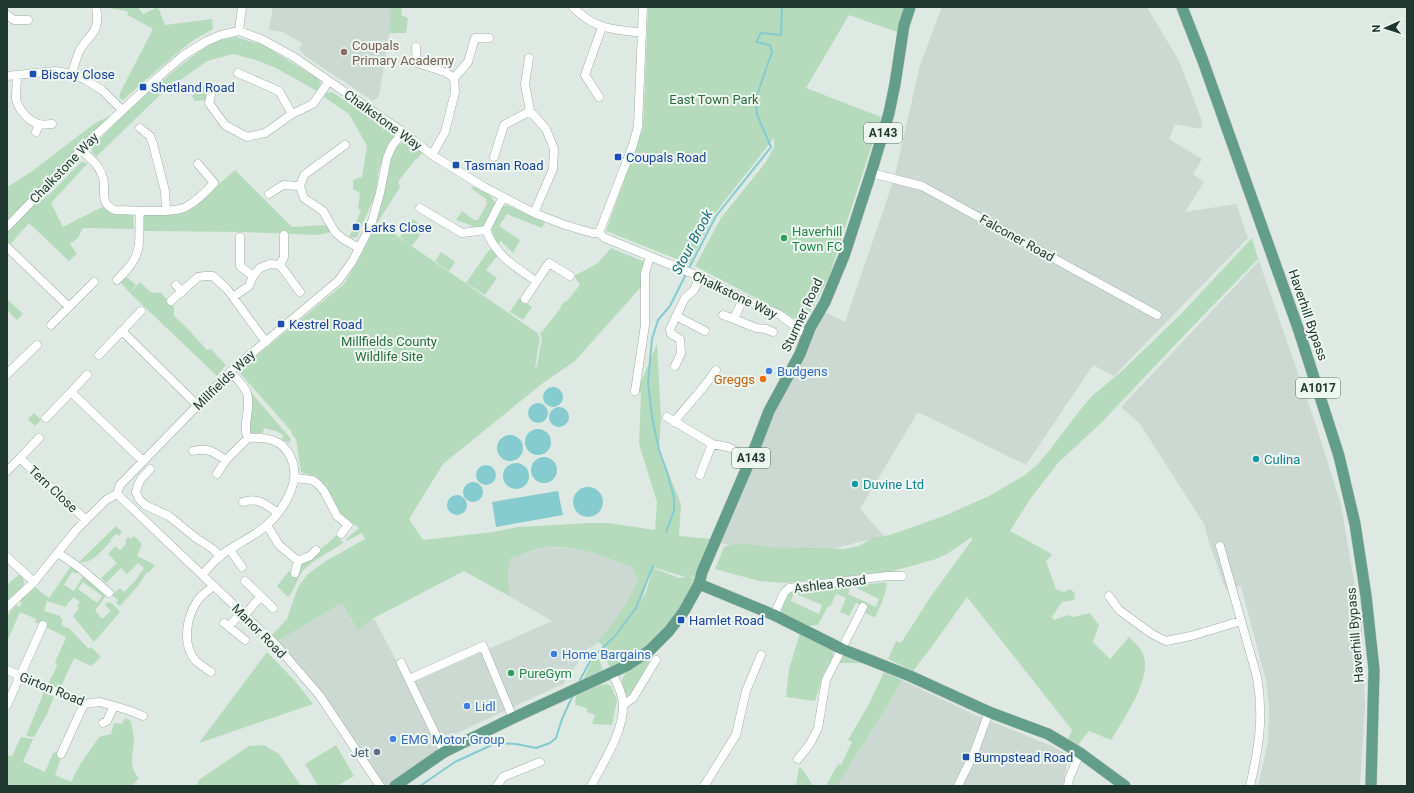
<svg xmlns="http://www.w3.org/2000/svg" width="1414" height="793" viewBox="0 0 1414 793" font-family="Roboto,sans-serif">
<rect width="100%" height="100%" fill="#dee9e3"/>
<path fill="#ccd9d2" d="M273 7H394L379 96 373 101 305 56 299 49 302 43 283 32 269 30Z
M942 7H1147L1179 61 1202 121 1201 129 1175 124 1169 139 1202 159 1193 174 1204 182 1185 212 1236 204 1248 238 1114 376 1093 365 1026 465 918 412 860 509 884 536 835 548 762 552 715 542 821 310 845 322 894 179 920 65Z
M1259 261 1315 422 1341 505 1362 627 1365 706 1360 786H1258L1268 742 1269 708 1266 681 1241 586 1226 590 1209 543 1204 524 1140 424 1121 407Z
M546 547 573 548 599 553 632 567 638 579 633 591 620 615 597 642V644L587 649 563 684 442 740 414 682 552 621 509 596 508 569 511 558Z
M342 603 358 631 374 618 444 752 395 786H380L278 641Z
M902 680 975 715 1052 746 1068 755 1064 786H837L894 695Z"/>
<path fill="#b6dbbc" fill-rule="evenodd" d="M102 7H138L143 14 158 7 165 25 212 19 213 29 192 41 157 70 123 100 119 98 120 93 153 29 128 15 127 11Z
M391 7H402L401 15 408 18 406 33H389Z
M648 7H910L897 32 849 15 806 88 881 117 829 277 814 305 804 321 797 320 695 266 721 218 766 162 774 147V138L716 212 689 264 606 231 643 128Z
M236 37 263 45 317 78 321 83 317 91 276 68 256 60 233 54 207 61 161 94 96 157 92 152V147L131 107 196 53 216 41Z
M205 85 209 88 207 100 195 101 192 96Z
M332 92 370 118 384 129 380 134 388 126 392 129 395 135 383 158 378 174 376 193 357 237 352 238 349 237 361 211 358 208 360 193 353 189V180L362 177 367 146 349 114 324 97 326 93Z
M115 114 76 156 79 161 47 195 48 196 81 162 88 163 51 203 63 227 102 207C111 216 122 214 133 214L134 229 83 228 78 238 70 244 77 254 69 261 29 223 7 248V187L31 172 95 123Z
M406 140 411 142 424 152 414 161 398 182 400 187 378 222 376 220 390 161 397 146Z
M235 170 292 227 327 225 331 232 318 235 241 232 143 231V215H175L192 208Z
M472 187C480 187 492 194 495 203L485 226 476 228 465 223 456 220 462 211 474 220H478L487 204 486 199 471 188Z
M507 205 545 222 542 228 507 214 499 226 520 240 513 253 501 241 497 246C488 229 493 223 500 207Z
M413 219 425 228 412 246 400 237Z
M377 222 539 334 537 335 540 337 535 368 537 366 542 338 540 334 560 309 561 306 565 301H567L580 285 574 276 598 263 611 248 645 262 641 287 575 361 543 383 443 464 409 519 423 540 493 532 518 527 590 523H608L655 530 657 502 639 444 641 394 638 389 657 344 661 419 659 450 681 504 679 536 711 539 696 576 689 578H696C683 610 657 641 629 659 623 662 617 664 612 667L609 666 602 650 619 632 603 647 601 644 597 642C615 622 628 604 638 579L632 567C604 556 577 545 547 547 535 548 523 555 511 558L508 569 509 596 464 571 374 618 358 631 342 603 278 641 272 635 287 619 298 587 308 574 326 561 365 539 362 533 347 541 346 539 359 528 338 513 327 490 317 477 301 472 296 439 291 433 292 432 238 371 344 284 360 257ZM652 567 685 577 679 578 653 568 646 592 637 607 643 595Z
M1252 238 1258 259 1191 328 1102 422 1058 463 1030 499 1010 531 1050 553 1052 555 1046 561 1056 589 1064 592 1070 589 1075 593 1074 600 1062 602 1052 617 1054 620 1067 615 1073 617 1090 613 1099 625 1093 642 1110 659 1129 637C1135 643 1142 649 1144 657 1151 680 1123 720 1111 740L1089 731 1077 746 1067 741 1072 730 967 597 930 649 913 671 888 659 896 641 901 643 931 596 972 540V537L947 554 936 559 890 572 785 583 759 581 715 569 724 547C739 541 754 546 769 547 794 548 819 547 844 549L859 546 872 538 890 535 944 516 989 496 1025 475 1037 465 1049 451 1080 410 1092 396 1123 370 1181 314Z
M492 248 498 255 486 270 497 278 485 295 466 283 489 250Z
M441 252 455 262 449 271 435 261Z
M125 277 128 278 136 285 130 293 120 282Z
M140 282C147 288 151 296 160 292L174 307V316L189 330 207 350 211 349 226 365 217 376 130 293Z
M519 298 532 307 523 320 510 312Z
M7 299 23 314 17 320 7 310Z
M250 391 291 439 289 443 282 440 283 435 276 431 264 428 263 433H251L249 430 252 399Z
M34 413 41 420 35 426 28 419Z
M116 526 122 532 119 536 116 534 110 540 111 541C103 549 92 565 79 562Z
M338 534 343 543C330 552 312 560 302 572 296 580 295 591 288 597L277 586 289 571 293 575 300 563 322 548Z
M134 536 142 544 137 556 155 565 149 573 147 572 138 586 120 606 116 603 118 600 112 595 120 588 124 592 135 581 144 568 138 563 127 574 121 568 106 583 101 578 117 563 108 554 115 546 120 550 126 544 125 541 128 537 131 539Z
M71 566 78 570V574L72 572 64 585 74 591 85 573 101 589 105 597 100 604 95 610 102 619 111 611 105 605 108 602 112 603 120 612 94 642 73 616 79 609 77 606 80 602 74 597 68 603 66 607 47 601 44 611 60 616V617L63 621 61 624 66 628 68 627 89 649 91 647 101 657 91 666 74 658 59 691 47 686 57 666 55 662 66 638 62 635 35 622 36 619 20 612 7 642V616L16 605 18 607 22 604 20 601 35 587 49 598ZM83 582 102 596 97 603 78 589Z
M20 574C31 586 17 594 7 601V585Z
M887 582C886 594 881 604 876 616L873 617 864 612 866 607 856 603 849 616 840 612 846 598 836 594 830 607 828 606 818 625 808 626 782 613 781 608 789 592 792 591 851 586 848 594 876 607 879 599 852 586ZM794 593 822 605 819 614 791 601Z
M800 633 833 650V658L823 675 815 701 786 697 789 669Z
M267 652 295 681 313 704 199 743Z
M654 653 633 692 627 697C625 692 622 687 622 682 622 670 645 659 654 653Z
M598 655 603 671 583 680 592 660Z
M844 656 862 663H836L839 658Z
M884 672 902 680 894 695 837 786H826L838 764 841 765 852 742 848 740 869 704Z
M607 684 611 686 617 700 612 725 592 724 595 715 587 712V708L575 705 576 694 601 685Z
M44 692 54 697 47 714 34 737 26 736Z
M125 718 131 721C132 727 133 733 134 739 134 754 127 766 139 778L132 786H69V785L68 786H7V755L12 756 21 737 33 739 23 762 45 772 53 753 57 752 62 755 55 775 71 782 81 763 99 737 111 734 114 723 122 724Z
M264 745 279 754 301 786H196L200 779 249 746Z
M336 745 354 776 337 786H318L305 764Z
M799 767 803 770 813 786H796Z"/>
<path fill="#85cbcf" d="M543 397a10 10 0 1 1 20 0a10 10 0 1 1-20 0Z
M528 413a10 10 0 1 1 20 0a10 10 0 1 1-20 0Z
M549 417a10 10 0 1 1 20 0a10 10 0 1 1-20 0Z
M525 442a13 13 0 1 1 26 0a13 13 0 1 1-26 0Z
M497 448a13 13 0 1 1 26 0a13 13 0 1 1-26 0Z
M531 470a13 13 0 1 1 26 0a13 13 0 1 1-26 0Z
M503 476a13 13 0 1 1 26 0a13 13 0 1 1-26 0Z
M476 475a10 10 0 1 1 20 0a10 10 0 1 1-20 0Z
M463 492a10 10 0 1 1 20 0a10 10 0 1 1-20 0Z
M573 502a15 15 0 1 1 30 0a15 15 0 1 1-30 0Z
M558 491 563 515 496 527 492 502Z
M447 505a10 10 0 1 1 20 0a10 10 0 1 1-20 0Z"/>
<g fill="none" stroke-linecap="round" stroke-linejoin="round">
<path stroke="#85cbcf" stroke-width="2" d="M688 270 716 216 771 147 757 115 756 98 772 52 770 45 756 42 761 33 781 35 782 7
M666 532 674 511V498L667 472 659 450 652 417 648 383 652 339 658 320 670 306 686 274
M579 682 591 659 615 636 636 608 653 566
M420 786 455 762 496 743 516 744 536 748 550 743 556 738 562 719 573 695"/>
<defs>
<path id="minor" d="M573 7C595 30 613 29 642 33
M7 15 14 20H28
M239 31 242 7
M416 47 417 63 445 72 454 78 455 92 445 132 432 155
M529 58 525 84 530 111 546 129 554 149 553 169 534 213
M238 73 279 91 292 114
M72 74C74 67 76 59 79 52 89 32 101 35 96 7
M17 75C17 83 16 91 16 98 17 108 29 122 39 124 43 125 48 124 52 124
M7 76 55 71 72 74 86 80 102 90 122 110
M454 78 468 62 475 38H489
M212 90 209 103 225 125 247 137 265 133 292 114 313 104 329 81
M599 97 585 75 602 27
M140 128 150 136 153 144 165 191 166 211
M36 132 39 124
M345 145 304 175 300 186 304 198 323 211 335 232 343 239 359 248
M82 151C90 158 98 164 102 175 108 188 97 203 115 210 131 210 174 214 186 207 196 201 206 192 214 183L198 164
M494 157 504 125 530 111
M871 173 922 186 1157 315
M269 194 283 185 300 186
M420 208 462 233 486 230 503 197
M7 227 96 135 156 79 184 55 207 41 221 35 239 31 261 39 294 57 403 132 432 155 484 187 534 213 565 225 592 233H599L605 238 696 275 743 299 780 315 807 335
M486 230C496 256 514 266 536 281
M599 233 633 145 638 126 643 7
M240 237V266L253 276
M7 247 69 307
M280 265 284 257V235
M117 280C122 275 128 269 132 263 143 248 138 228 140 211
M176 285 182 292
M233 297 249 286 253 276 260 268 270 264 280 265 300 292
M525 299 549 263 570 276
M743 299 734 319 756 328 766 329 773 332
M171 301 198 277 205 276H213L227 289 266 342
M141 311 122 331 197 405
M723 315 734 319
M676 316 705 331
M51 325 94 282
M99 355 122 331
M675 366 681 353 680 339 671 334 670 329 685 298 694 290 700 277
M7 374 37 345
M87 375 71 392 143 461
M635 391 645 325V274L650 256
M667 417 712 444 728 447 751 458
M46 418 71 392
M674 422C688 404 703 390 716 370
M39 438 20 458 86 520
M193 451C208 447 213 452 226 460
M150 469 141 479 138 485 136 492 139 499 145 505 169 516 196 538 213 549 220 557
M7 471 20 458
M217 474 226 460 248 438
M700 475 712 444
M295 478 312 480 318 484 324 491 337 516 348 525 341 534
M117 494 277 646 320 696 380 786
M243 502C259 497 265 504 278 513
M267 525 279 545 298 561 310 556 316 550
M1220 546 1257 677C1264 716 1259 747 1250 786
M230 550 242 567
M58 553 80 568 109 593
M7 557 34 582
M295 573 298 561
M202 575C208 568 214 561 221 555 235 545 255 536 267 525 284 509 302 481 291 458 283 439 266 437 248 438 245 433 246 429 246 423 250 396 251 391 230 372
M245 581 273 608
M1109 596 1119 610 1152 634 1166 641 1191 636 1241 621
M7 607 34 582 76 530 106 500 117 494 120 485 233 369 338 281 352 262 371 225 380 193 387 158 392 146 403 132
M774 615 784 593 789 588 887 576H902
M244 616 260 597
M224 623 245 640
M229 626 241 613
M401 663 444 752
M7 670 84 704 100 702 128 710 143 716
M211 672C206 669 201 665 196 661 182 646 186 619 196 603 199 596 208 591 213 586
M409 679 483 646 513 718
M7 705 43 625
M623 705 633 698 656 660
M103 723 107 721 114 706
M61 754 84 704
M798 759 810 744 818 728 826 680 863 607
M497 786 503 777 540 762
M591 786C603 763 624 731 623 705 623 694 617 683 612 673
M704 786 736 735 746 691 761 655
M958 786 974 753 989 712
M1068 786 1069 779 1080 753"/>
<path id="major" d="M1182 7 1203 61 1299 331 1339 456 1355 524 1366 596 1374 670 1371 786
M699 584 774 615 842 649 910 676 989 712 1048 734 1080 753 1125 786
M395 786 444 752 513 718 626 666 640 657 650 650 669 631 684 611 699 584 702 572 751 458 769 411 800 354 810 328 825 302 844 256 871 173 889 113 895 84 904 25 910 7"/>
</defs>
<use href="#minor" stroke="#a1b0a9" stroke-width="9"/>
<use href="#major" stroke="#bcc3c1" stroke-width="12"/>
<use href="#minor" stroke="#fff" stroke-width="8"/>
<use href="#major" stroke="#629e89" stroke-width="11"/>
</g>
<circle fill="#8d6e63" stroke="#eef6f1" stroke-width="1.5" cx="344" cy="52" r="4"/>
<g fill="#1a4fb4" stroke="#eef6f1" stroke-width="1.5">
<rect x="29" y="70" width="8" height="8" rx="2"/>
<rect x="139" y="83" width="8" height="8" rx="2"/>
<rect x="614" y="153" width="8" height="8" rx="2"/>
<rect x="452" y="161" width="8" height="8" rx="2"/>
<rect x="352" y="223" width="8" height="8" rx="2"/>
<rect x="277" y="320" width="8" height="8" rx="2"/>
<rect x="677" y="616" width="8" height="8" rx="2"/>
<rect x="962" y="753" width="8" height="8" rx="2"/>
</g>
<g fill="#2e9e5b" stroke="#eef6f1" stroke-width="1.5">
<circle cx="784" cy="238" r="4"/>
<circle cx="511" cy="673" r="4"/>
</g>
<g fill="#3f7fe0" stroke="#eef6f1" stroke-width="1.5">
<circle cx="769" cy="371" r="4"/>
<circle cx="554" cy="654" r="4"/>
<circle cx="467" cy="706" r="4"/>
<circle cx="393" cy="739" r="4"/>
</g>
<circle fill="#e8710a" stroke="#eef6f1" stroke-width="1.5" cx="763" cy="379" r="4"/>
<g fill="#0f9aa8" stroke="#eef6f1" stroke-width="1.5">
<circle cx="1256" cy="459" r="4"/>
<circle cx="855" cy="484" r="4"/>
</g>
<circle fill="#5c6f8a" stroke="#eef6f1" stroke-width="1.5" cx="377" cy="752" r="4"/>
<g text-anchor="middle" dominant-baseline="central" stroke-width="4" stroke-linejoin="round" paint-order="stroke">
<g fill="#eef6f1" stroke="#5d7169" stroke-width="1">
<rect x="864" y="123" width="38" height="20" rx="3"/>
<rect x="1296" y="378" width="44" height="20" rx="3"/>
<rect x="732" y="448" width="38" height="20" rx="3"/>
</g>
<g font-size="12" font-weight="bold" fill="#1f382f">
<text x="883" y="133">A143</text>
<text x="1318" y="388">A1017</text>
<text x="751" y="458">A143</text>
</g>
<g font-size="13" fill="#785e54" stroke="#eef6f1" text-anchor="start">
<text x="352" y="45">Coupals<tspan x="352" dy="15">Primary Academy</tspan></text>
</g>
<g font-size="13" fill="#164399" stroke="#eef6f1" text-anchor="start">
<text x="41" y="74">Biscay Close</text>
<text x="151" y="87">Shetland Road</text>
<text x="626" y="157">Coupals Road</text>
<text x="464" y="165">Tasman Road</text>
<text x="364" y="227">Larks Close</text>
<text x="289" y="324">Kestrel Road</text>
<text x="689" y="620">Hamlet Road</text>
<text x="974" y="757">Bumpstead Road</text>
</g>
<g font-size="13" fill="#2a6e3e" stroke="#eef6f1">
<text x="714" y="99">East Town Park</text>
<text x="389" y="341">Millfields County<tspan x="389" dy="15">Wildlife Site</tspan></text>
</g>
<g font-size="13" fill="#1f382f" stroke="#eef6f1">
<text transform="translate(383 120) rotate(36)">Chalkstone Way</text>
<text transform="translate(64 168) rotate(-46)">Chalkstone Way</text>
<text transform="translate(1017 238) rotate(29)">Falconer Road</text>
<text transform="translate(735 295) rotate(26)">Chalkstone Way</text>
<text transform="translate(802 315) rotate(-65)">Sturmer Road</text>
<text transform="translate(1308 315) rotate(71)">Haverhill Bypass</text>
<text transform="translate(224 380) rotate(-44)">Millfields Way</text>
<text transform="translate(53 489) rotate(43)">Tern Close</text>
<text transform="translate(830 584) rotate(-7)">Ashlea Road</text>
<text transform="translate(259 631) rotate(45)">Manor Road</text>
<text transform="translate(1355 635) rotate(-95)">Haverhill Bypass</text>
<text transform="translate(52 689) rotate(22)">Girton Road</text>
</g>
<g font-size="13" fill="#27864d" stroke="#eef6f1" text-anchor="start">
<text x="792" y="231">Haverhill<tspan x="792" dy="15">Town FC</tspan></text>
<text x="519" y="673">PureGym</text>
</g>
<g font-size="13" fill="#366cbe" stroke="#eef6f1" text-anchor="start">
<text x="777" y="371">Budgens</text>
<text x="562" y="654">Home Bargains</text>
<text x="475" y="706">Lidl</text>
<text x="401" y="739">EMG Motor Group</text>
</g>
<g font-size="13" fill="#c56008" stroke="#eef6f1" text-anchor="end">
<text x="755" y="379">Greggs</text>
</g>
<g font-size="13" fill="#0d838f" stroke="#eef6f1" text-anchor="start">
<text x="1264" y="459">Culina</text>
<text x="863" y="484">Duvine Ltd</text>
</g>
<g font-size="13" fill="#4e5e75" stroke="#eef6f1" text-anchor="end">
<text x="369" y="752">Jet</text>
</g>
<g font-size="14" font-style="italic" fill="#1b6d73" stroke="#eef6f1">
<text transform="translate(692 242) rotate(-62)">Stour Brook</text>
</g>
</g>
<rect width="1414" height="793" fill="none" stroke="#1f382f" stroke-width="16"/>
<g transform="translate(1386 28) rotate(267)" stroke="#eef6f1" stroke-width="3" paint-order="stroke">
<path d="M0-3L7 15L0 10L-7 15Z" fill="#1f382f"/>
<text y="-6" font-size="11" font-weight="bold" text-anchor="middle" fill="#1f382f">N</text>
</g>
</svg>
